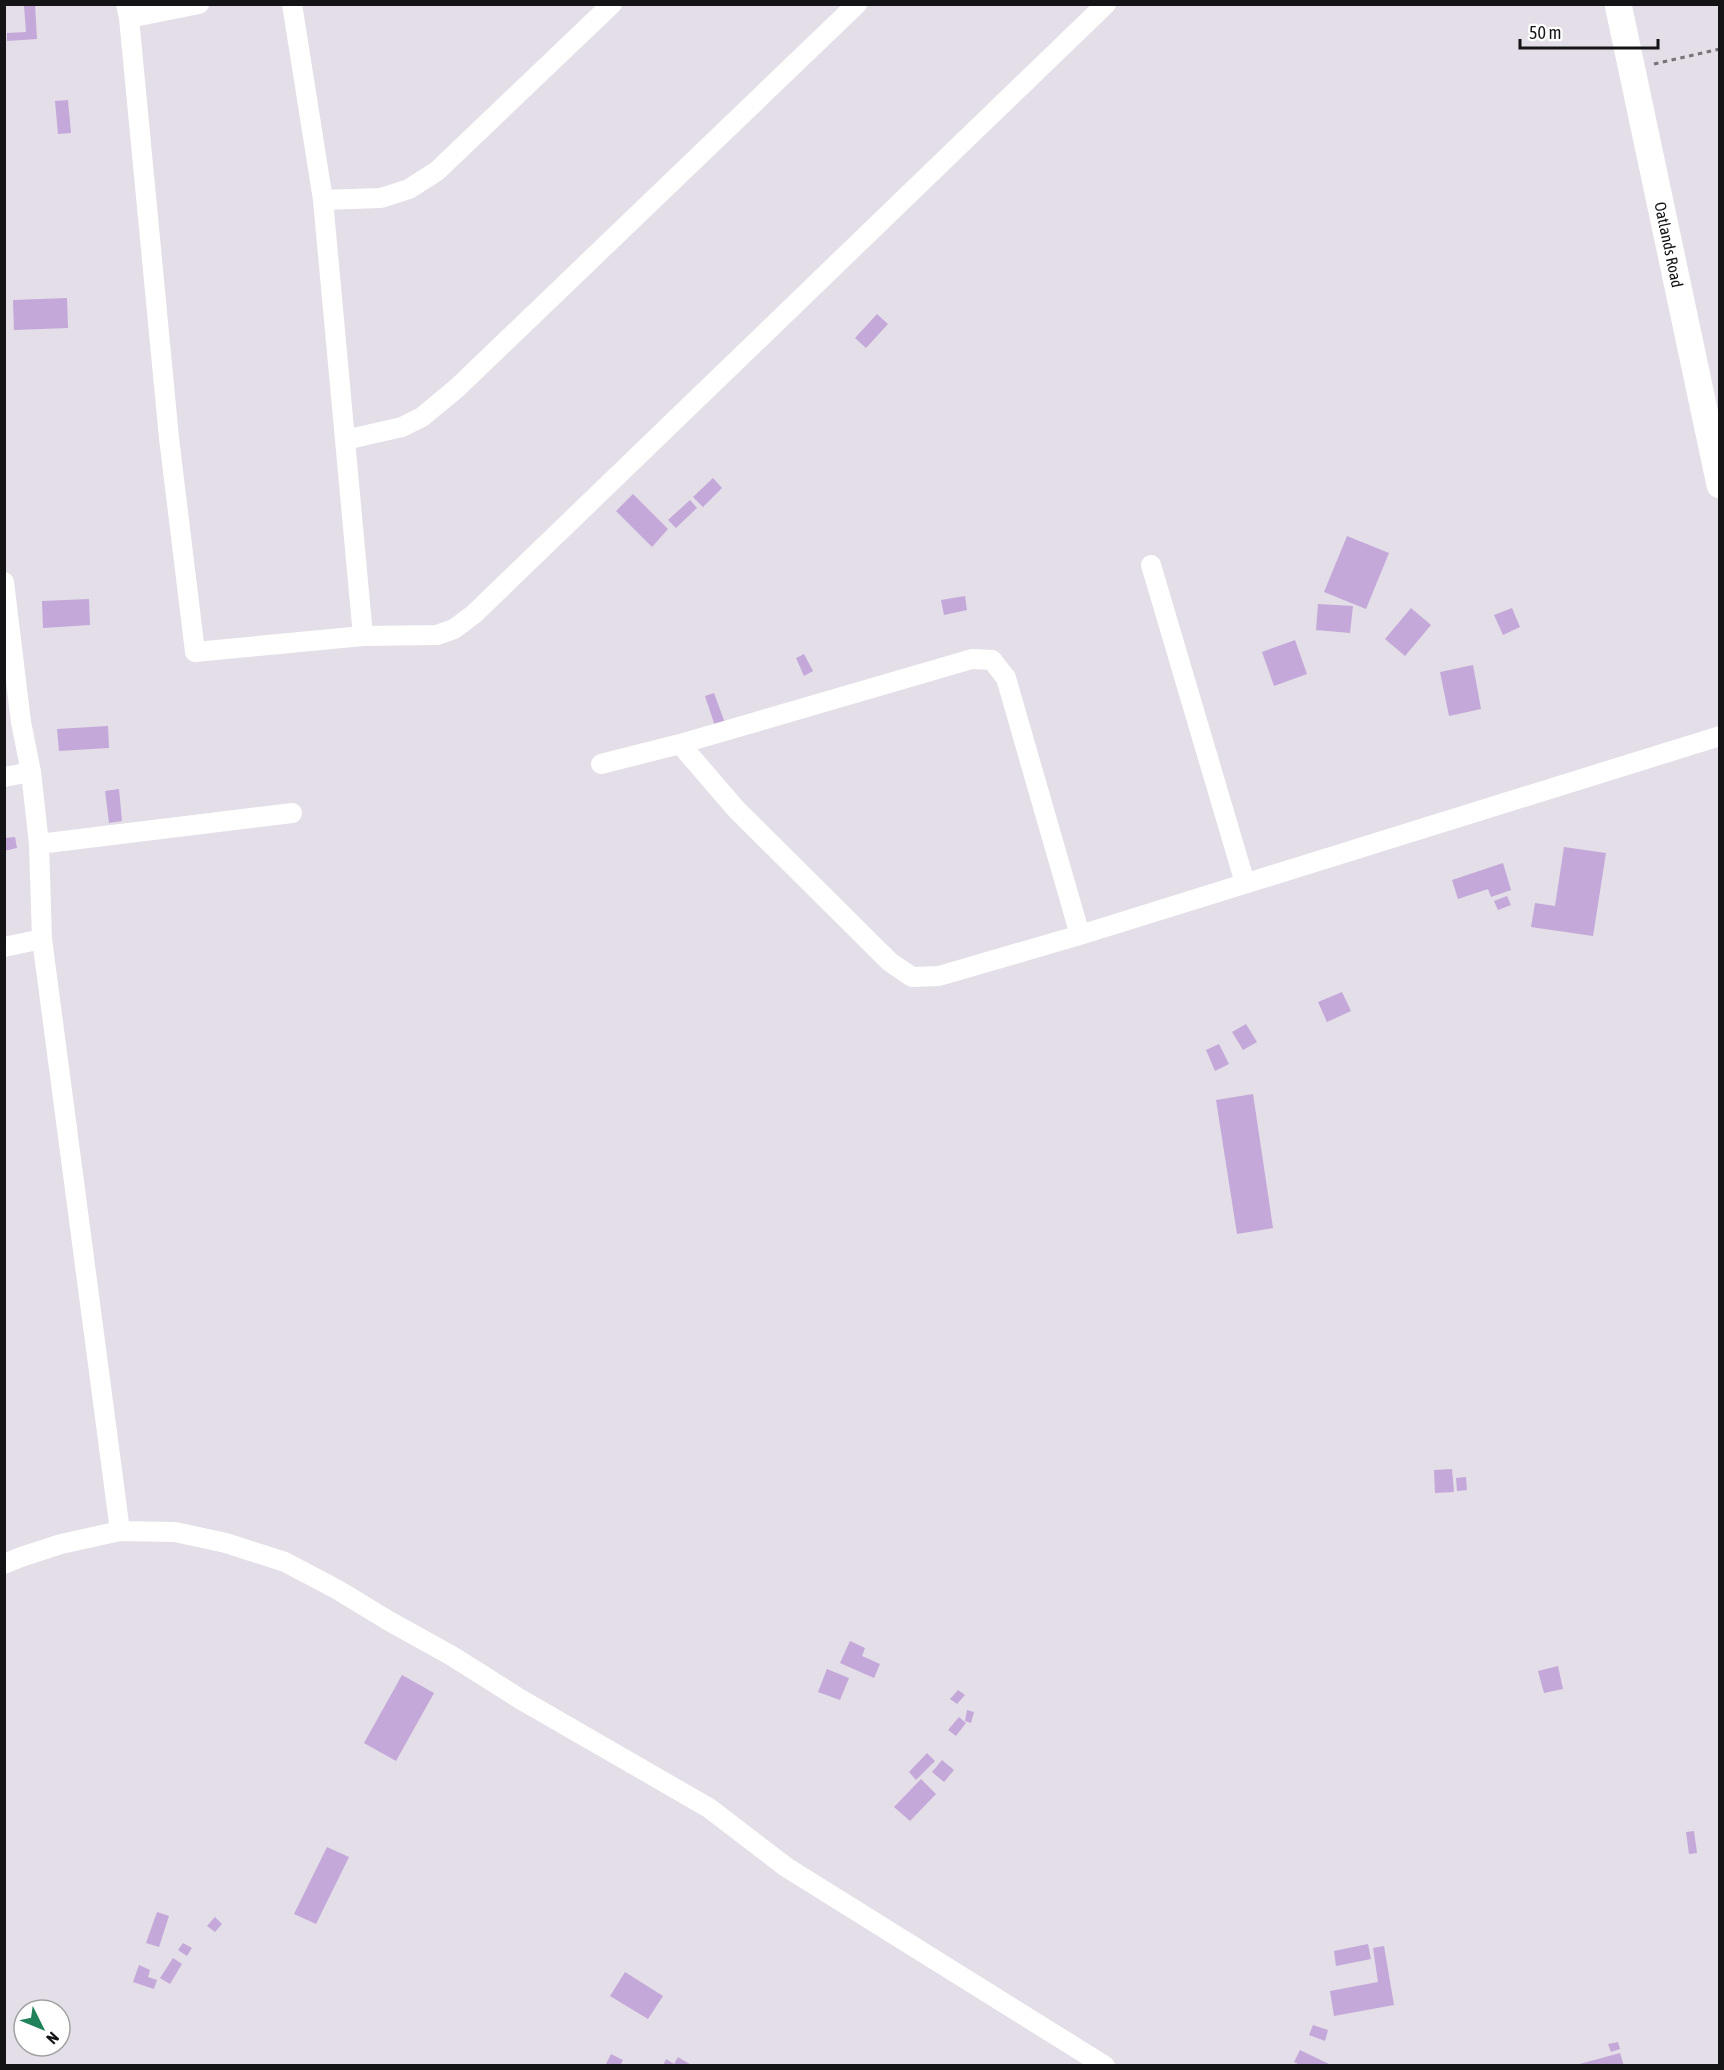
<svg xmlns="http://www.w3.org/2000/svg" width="1724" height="2070" viewBox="0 0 1724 2070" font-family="'Asap Condensed',sans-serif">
<rect width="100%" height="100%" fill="#e3dee7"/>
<path fill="#c4a8d9" d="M35 5 37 39 7 41V33L26 32 24 6Z
M68 100 71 133 58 134 55 101Z
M67 298 68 328 14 330 13 300Z
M877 314 888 324 866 348 855 338Z
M713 478 722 488 703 507 693 497Z
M633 494 668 529 652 547 616 511Z
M690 500 697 508 676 528 668 520Z
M1347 536 1389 553 1366 609 1324 592Z
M965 596 967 610 944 615 941 600Z
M89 599 90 625 43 628 42 601Z
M1318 604 1353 606 1350 633 1316 630Z
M1411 608 1431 625 1405 656 1385 639Z
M1512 608 1520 627 1503 635 1494 615Z
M1295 640 1307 674 1274 686 1262 652Z
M804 654 813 671 804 676 796 658Z
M1473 665 1481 709 1449 716 1440 672Z
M714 693 725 723 715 726 705 696Z
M108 726 109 748 59 751 57 729Z
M119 789 122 821 109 823 105 791Z
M15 837 17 848 4 851V838Z
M1564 847 1606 853 1593 936 1531 927 1535 903 1555 906Z
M1503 863 1511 890 1491 897 1488 889 1458 899 1452 880Z
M1507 896 1511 905 1498 910 1494 901Z
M1342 992 1351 1011 1327 1022 1318 1002Z
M1246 1024 1257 1042 1243 1050 1232 1032Z
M1219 1044 1229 1064 1215 1071 1206 1050Z
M1253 1094 1273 1228 1237 1234 1216 1100Z
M1452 1469 1454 1492 1435 1493 1434 1470Z
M1466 1477 1467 1490 1457 1491 1456 1478Z
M850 1641 865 1648 862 1656 880 1664 874 1678 840 1663Z
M1558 1666 1563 1689 1544 1693 1538 1671Z
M827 1669 849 1678 840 1700 818 1692Z
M402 1675 434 1693 396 1761 364 1743Z
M958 1690 965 1695 957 1704 950 1699Z
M967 1710 974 1712 971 1723 965 1721Z
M959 1717 966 1723 956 1736 948 1730Z
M927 1753 935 1761 916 1780 909 1772Z
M942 1760 954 1770 944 1782 932 1772Z
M921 1779 936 1794 910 1821 894 1807Z
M1694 1831 1697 1853 1689 1854 1686 1832Z
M327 1847 349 1857 316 1924 294 1914Z
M157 1912 169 1916 159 1947 146 1943Z
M215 1917 222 1924 215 1932 207 1926Z
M183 1943 192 1948 187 1956 178 1950Z
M1368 1944 1371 1959 1336 1966 1334 1951Z
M1384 1946 1394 2005 1334 2016 1330 1991 1378 1982 1373 1948Z
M173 1958 182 1964 170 1984 160 1978Z
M139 1965 150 1970 148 1977 157 1980 154 1989 133 1982Z
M625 1972 663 1996 648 2019 610 1996Z
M1313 2025 1328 2030 1325 2041 1309 2035Z
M1618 2042 1620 2049 1611 2052 1608 2044Z
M1300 2050 1333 2066H1302L1294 2062Z
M1620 2053 1624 2066H1576V2065Z
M611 2054 623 2060 620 2066H605Z
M678 2057 693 2066H663L666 2059 674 2064Z"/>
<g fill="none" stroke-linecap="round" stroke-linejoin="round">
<path stroke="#767379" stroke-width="3" stroke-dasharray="4.5 4.5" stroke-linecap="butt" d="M1654 64 1720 49"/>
<path stroke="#fff" stroke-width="20" d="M126 4 129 18 169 438 195 652 363 636 437 635 454 629 474 614 1106 4
M292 4 323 200 363 636
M129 18 199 4
M323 200 381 198 409 189 437 171 612 4
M345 440 402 427 422 417 457 388 857 4
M1151 565 1245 883
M4 582 21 722 31 772 39 844 42 939 120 1531
M680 744 736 809 890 962 912 977 939 976 1080 935 1720 736
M601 764 680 744 972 659 992 660 1006 678 1080 935
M4 777 31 772
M39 844 292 813
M4 947 42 939
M4 1564 21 1557 61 1544 120 1531 175 1532 226 1543 285 1562 338 1590 389 1621 452 1656 520 1699 709 1808 786 1867 1105 2066"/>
<path stroke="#fff" stroke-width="27" id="s1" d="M1618 4 1720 485"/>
</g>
<g text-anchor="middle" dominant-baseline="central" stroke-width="4.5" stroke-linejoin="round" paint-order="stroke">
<g font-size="16" fill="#141316" stroke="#fff">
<text stroke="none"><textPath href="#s1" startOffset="246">Oatlands Road</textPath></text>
</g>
</g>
<rect width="1724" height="2070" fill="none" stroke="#141316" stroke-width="12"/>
<g transform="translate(42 2028) rotate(133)"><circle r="28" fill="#ffffff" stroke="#a1a1a2" stroke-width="1.5"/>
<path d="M0-4.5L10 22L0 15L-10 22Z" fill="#218158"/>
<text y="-9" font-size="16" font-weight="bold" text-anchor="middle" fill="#141316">N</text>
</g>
<path d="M1520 39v9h138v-9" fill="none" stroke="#141316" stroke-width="3"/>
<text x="1529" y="39" font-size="18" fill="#141316" stroke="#ffffff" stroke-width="4.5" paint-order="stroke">50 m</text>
</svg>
